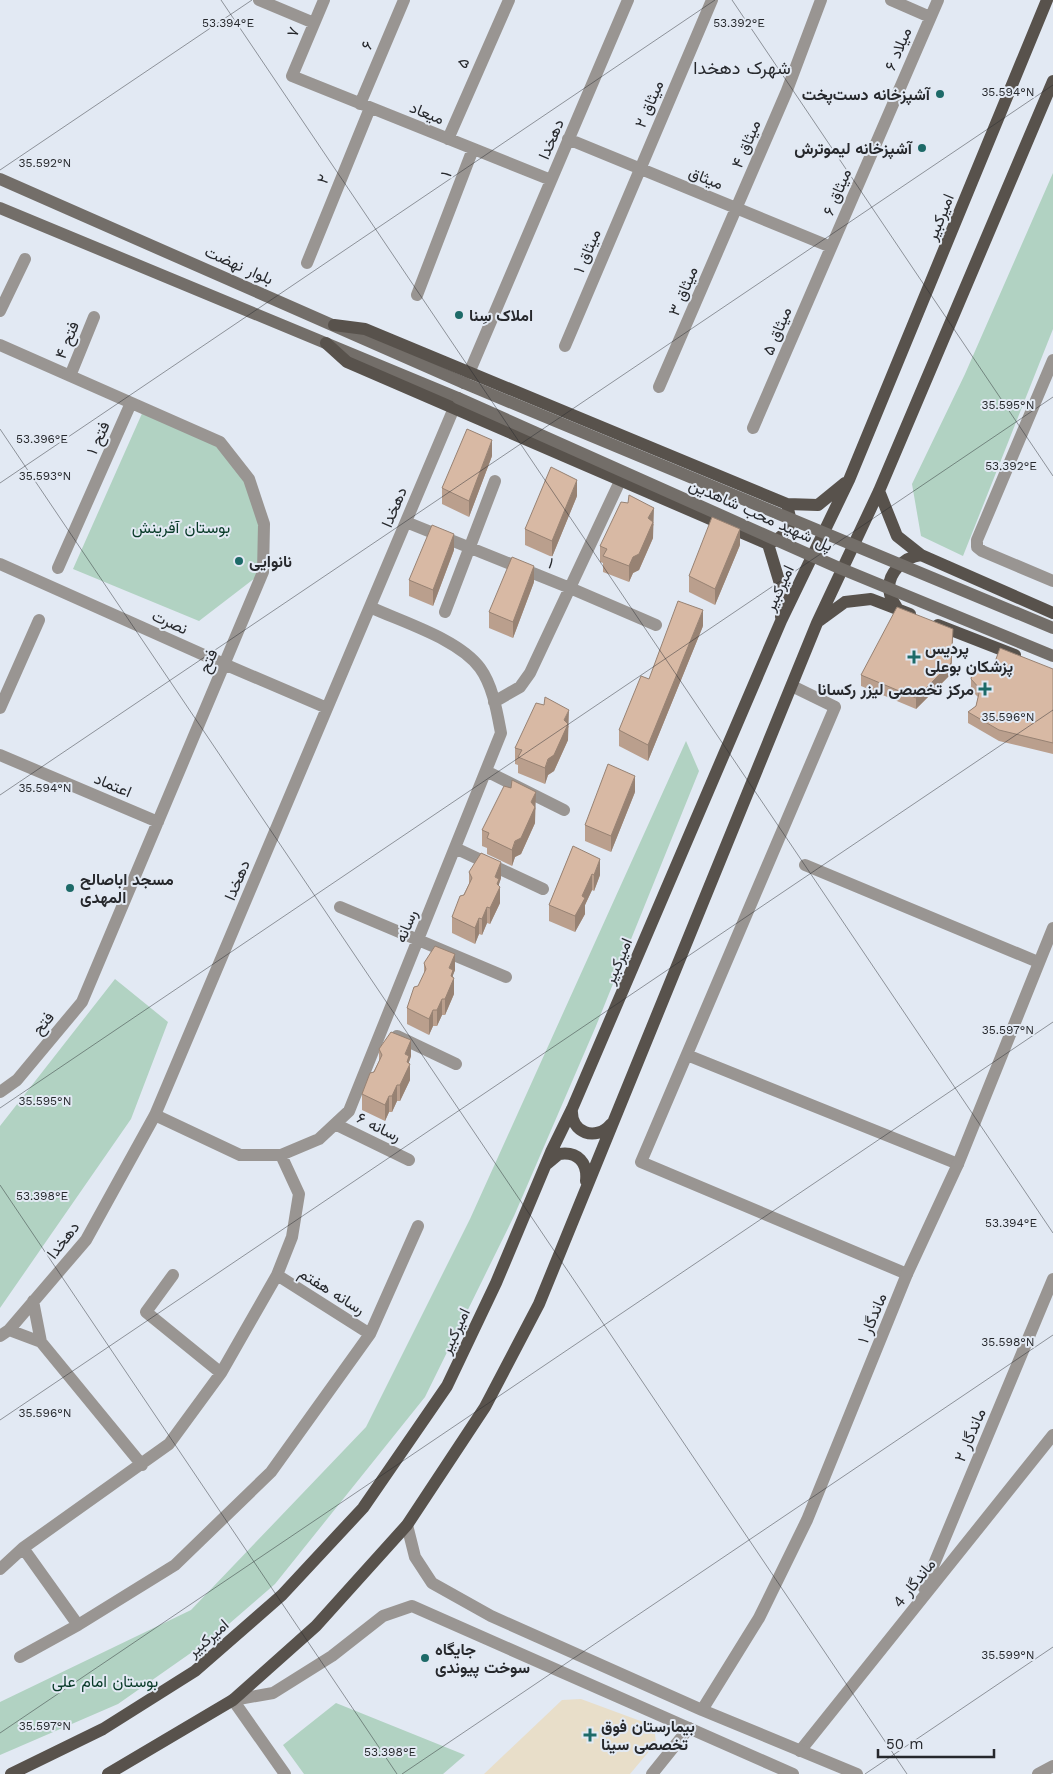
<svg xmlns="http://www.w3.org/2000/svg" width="1053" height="1774" viewBox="0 0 1053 1774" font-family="'Work Sans',Vazirmatn,sans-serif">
<rect width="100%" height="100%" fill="#e2e9f3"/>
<path fill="#e8dec9" d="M581 1699 654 1726 656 1743 630 1774H484L562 1700Z"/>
<path fill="#b1d2c2" d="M1053 173V329L963 556 921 536 912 484 965 374Z
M144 409 220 442 249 479 264 524 263 572 199 621 73 569Z
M686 741 699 771 596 1026 514 1216 425 1397 275 1584 215 1636 118 1704 0 1755V1702L191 1610 366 1427 470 1219Z
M115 979 168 1022 131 1119 0 1308V1126Z
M336 1703 465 1755 443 1774H304L283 1745Z"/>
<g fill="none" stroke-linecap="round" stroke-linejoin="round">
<path stroke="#999592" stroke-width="12" d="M259 0 314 23
M324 0 292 76 551 180
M891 0 930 17
M360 104 404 0
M448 139 509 0
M568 139 831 247
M307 263 370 108
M417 295 473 149
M0 311 25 259
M0 345 220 442 249 479 264 524 263 572 82 1002 17 1080 0 1092
M565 346 712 0
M1053 360 977 540V547L982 551 1053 581
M469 373 628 0
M70 376 94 317
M659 387 786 93 821 0
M753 428 938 0
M406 522 570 588 656 625
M0 564 224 664 327 708
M58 568 131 403
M445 612 495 481
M792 686 835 707 641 1162 907 1274
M494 702 520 687 530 673 621 479
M0 708 39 620
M0 755 158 822
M486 771 564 810
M455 848 543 889
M805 865 1038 962
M340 907 506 977
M397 1036 456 1064
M687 1055 958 1164
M155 1115 240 1155H281L319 1139 349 1111 501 733C497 712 493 686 480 668 459 639 402 622 370 607
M335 1124 409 1160
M173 1275 146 1312 221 1373
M277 1275 370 1334
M9 1330 41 1342 33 1301
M0 1336 9 1330 86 1240 155 1115 454 408
M41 1342 142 1465
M23 1548 78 1625
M0 1569 23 1548 169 1444 221 1373 277 1275 292 1237 299 1194 281 1155
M924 1588 1053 1279
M20 1657 78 1625 175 1565 271 1472 370 1334 418 1226
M233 1700 285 1774
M800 1751 1053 1435
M652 1774 689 1728"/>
<path stroke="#999592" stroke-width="12" d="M407 1525 415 1557 432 1583 491 1616 702 1710 857 1774
M233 1700 273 1693 332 1656 383 1616 412 1606 793 1774
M702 1710 759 1618 807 1520 907 1274 958 1164 1053 928
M1038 1774 1053 1766"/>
<path stroke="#736e69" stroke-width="12" d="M0 179 464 383
M0 208 458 398"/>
<path stroke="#58524c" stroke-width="12" d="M334 325 365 329 787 504 818 505 845 483
M326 343 347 362 768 544 781 587V617
M879 491 897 536 921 555 1053 613
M768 544C785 536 794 528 788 509
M897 608C895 604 891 599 890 594 885 574 904 557 921 555
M819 621 845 602 871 599 910 614
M938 625 1015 655
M572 1109C570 1133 596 1142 611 1124
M547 1164 559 1154C578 1151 588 1163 586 1181
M11 1774 103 1729 195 1671 282 1595 363 1508 447 1386 496 1283 551 1152 572 1109 781 621 849 480 1047 0
M108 1774 233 1700 316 1626 407 1525 485 1407 539 1304 817 623 879 491 1053 81"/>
<path stroke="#736e69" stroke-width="12" d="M464 383 1053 628
M458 398 837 567 1053 656"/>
</g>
<path fill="#ba9f8d" d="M492 456 469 517 442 504V488Z
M577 496 552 557 525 545V529Z
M654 524 653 526V538L639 570 633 573 629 582 603 572V563L600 562V546Z
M740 545 715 605 689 592V576Z
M454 550 433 606 409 596V580Z
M534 582 513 638 489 628V612Z
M703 626 648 761 619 746V730L649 679Z
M953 640 951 674 916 709 861 686V675Z
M1053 669V754L999 741 968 723V712L976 706 978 697 971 690V679L992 670Z
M569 726 568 728V740L554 771 548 775 545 784 518 773V765L515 764V748Z
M635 792 611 852 585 841V825Z
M536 808 535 810V823L521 854 515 857 512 866 487 854V848L482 846V830Z
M573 846 600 875 594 891 592 890 585 905V914L575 932 549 921V905Z
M469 872 501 878 499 884 500 903 490 924 487 923 482 935 479 934 475 944 452 933V917L469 884Z
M424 963 455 970 453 975 454 994 445 1015H442L437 1026H433L429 1035 407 1024V1008L424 975Z
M379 1049 411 1056 409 1062 410 1080 400 1101H397L392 1112H389L385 1121 362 1110V1094L379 1061Z"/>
<path fill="#978273" d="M492 440V456L469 517V501Z
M577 480V496L552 557V541Z
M654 508 653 538 639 570 633 573 629 582V566L648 518Z
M740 529V545L715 605V589Z
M454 534V550L433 606V590Z
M534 566V582L513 638V622Z
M703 610V626L648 761V745Z
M953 629 951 674 916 709V698Z
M569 710 568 740 554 771 548 775 545 784V768L564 720Z
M635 776V792L611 852V836Z
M536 792 535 823 521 854 515 857 512 866V850L531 802Z
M600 859V875L594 891V875Z
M501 862V878L499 884V889L500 887V903L490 924V908L495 877Z
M592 874V890L585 905V914L575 932V916L582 896Z
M487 907V923L482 935V919Z
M479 918V934L475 944V928Z
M455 954V970L453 975V980L454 978V994L445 1015V999L449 968Z
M442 999V1015L437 1026V1010Z
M433 1010V1026L429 1035V1019Z
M411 1040V1056L409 1062V1067L410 1064V1080L400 1101V1085L405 1054Z
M397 1085V1101L392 1112V1096Z
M389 1096V1112L385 1121V1105Z"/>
<path fill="#d8b9a4" stroke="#978273" d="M467 429 492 440 469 501 442 488Z
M551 467 577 480 552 541 525 529Z
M629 495 654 508 648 518 653 522 639 554 633 557 629 566 603 556 607 549 600 546 621 502 628 503Z
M712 517 740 529 715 589 689 576Z
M432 525 454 534 433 590 409 580Z
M512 557 534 566 513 622 489 612Z
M678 601 703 610 648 745 619 730 641 676 649 679Z
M897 607 953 629 951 663 916 698 861 675Z
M1000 648 1053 669V743L999 730 968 712 976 706 980 689 971 679 973 668 979 665 992 670Z
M545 697 569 710 564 720 568 724 554 755 548 759 545 768 518 757 522 750 515 748 536 703 544 705Z
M608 764 635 776 611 836 585 825Z
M512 780 536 792 531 802 535 807 521 838 515 841 512 850 487 838 489 833 482 830 504 786 511 788Z
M573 846 600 859 594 875 592 874 582 896 585 898 575 916 549 905Z
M481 853 501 862 495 877 499 879 497 884 500 887 490 908 487 907 482 919 479 918 475 928 452 917 460 896 464 895 472 878 469 872Z
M435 946 455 954 449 968 453 970 451 976 454 978 445 999H442L437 1010H433L429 1019 407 1008 414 987 418 986 426 969 424 963Z
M391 1032 411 1040 405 1054 409 1056 407 1062 410 1064 400 1085H397L392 1096H389L385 1105 362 1094 370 1073 374 1072 382 1055 379 1049Z"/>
<path fill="none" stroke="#26282c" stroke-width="1" stroke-opacity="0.45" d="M221 0 1053 1233M732 0 1053 476M0 170 252 0M0 429 907 1774M0 483 715 0M0 795 1053 85M0 1108 1053 397M0 1185 397 1774M0 1420 1053 710M0 1733 1053 1022M402 1774 1053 1335M865 1774 1053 1647"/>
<g fill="#1d6a68" stroke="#e2e9f3" stroke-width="2">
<circle cx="940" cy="94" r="5"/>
<circle cx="922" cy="148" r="5"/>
<circle cx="459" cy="315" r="5"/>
<circle cx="239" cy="561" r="5"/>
<path d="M911.5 649.5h5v5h5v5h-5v5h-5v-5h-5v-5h5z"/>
<path d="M982.5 681.5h5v5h5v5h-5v5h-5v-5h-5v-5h5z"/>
<circle cx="70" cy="888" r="5"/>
<circle cx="425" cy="1658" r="5"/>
<path d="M587.5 1727.5h5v5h5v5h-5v5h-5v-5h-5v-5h5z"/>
</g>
<g text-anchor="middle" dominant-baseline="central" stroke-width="4" stroke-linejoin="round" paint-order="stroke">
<g font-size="16" fill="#26282c" stroke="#e2e9f3">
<text transform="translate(293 32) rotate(-67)">۷</text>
<text transform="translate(367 45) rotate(-67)">۶</text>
<text transform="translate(898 49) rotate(-67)">میلاد ۶</text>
<text transform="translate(463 63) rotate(-66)">۵</text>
<text transform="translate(649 104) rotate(-67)">میثاق ۲</text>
<text transform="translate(427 113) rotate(22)">میعاد</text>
<text transform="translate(551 139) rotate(-67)">دهخدا</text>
<text transform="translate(746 144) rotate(-67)">میثاق ۴</text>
<text transform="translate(446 174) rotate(-69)">۱</text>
<text transform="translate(706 178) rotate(22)">میثاق</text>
<text transform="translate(323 179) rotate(-68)">۲</text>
<text transform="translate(837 192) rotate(-67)">میثاق ۶</text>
<text transform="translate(940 217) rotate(-68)">امیرکبیر</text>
<text transform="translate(587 251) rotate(-67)">میثاق ۱</text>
<text transform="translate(239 265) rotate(24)">بلوار نهضت</text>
<text transform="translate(683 291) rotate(-67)">میثاق ۳</text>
<text transform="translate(777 331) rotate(-67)">میثاق ۵</text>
<text transform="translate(67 340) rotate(-68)">فتح ۴</text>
<text transform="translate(98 438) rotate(-66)">فتح ۱</text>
<text transform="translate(394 507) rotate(-67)">دهخدا</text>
<text transform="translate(761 515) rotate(24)">پل شهید محب شاهدین</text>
<text transform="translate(551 563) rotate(22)">۱</text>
<text transform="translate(779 588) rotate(-65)">امیرکبیر</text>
<text transform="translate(170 622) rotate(24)">نصرت</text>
<text transform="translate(208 661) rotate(-67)">فتح</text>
<text transform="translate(113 785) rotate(23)">اعتماد</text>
<text transform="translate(237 880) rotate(-67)">دهخدا</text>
<text transform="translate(406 926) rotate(-68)">رسانه</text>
<text transform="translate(618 961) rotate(-67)">امیرکبیر</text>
<text transform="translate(43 1023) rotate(-50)">فتح</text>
<text transform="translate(379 1127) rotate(26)">رسانه ۶</text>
<text transform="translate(63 1240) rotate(-52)">دهخدا</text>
<text transform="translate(332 1291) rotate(32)">رسانه هفتم</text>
<text transform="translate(872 1318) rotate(-68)">ماندگار ۱</text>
<text transform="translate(455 1331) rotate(-65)">امیرکبیر</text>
<text transform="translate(970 1435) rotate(-67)">ماندگار ۲</text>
<text transform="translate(914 1583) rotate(-51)">ماندگار 4</text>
<text transform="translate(208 1638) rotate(-41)">امیرکبیر</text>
</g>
<g font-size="16" font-weight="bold" fill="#26282c" stroke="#e2e9f3" text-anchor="start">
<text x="930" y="94" text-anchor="end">آشپزخانه دست‌پخت</text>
<text x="912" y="148" text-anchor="end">آشپزخانه لیموترش</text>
<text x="469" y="315">املاک سِنا</text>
<text x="249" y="561">نانوایی</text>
<text x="925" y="648">پردیس<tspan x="925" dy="18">پزشکان بوعلی</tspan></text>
<text x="974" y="689" text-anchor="end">مرکز تخصصی لیزر رکسانا</text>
<text x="80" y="879">مسجد اباصالح<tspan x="80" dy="18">المهدی</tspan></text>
<text x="435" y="1649">جایگاه<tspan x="435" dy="18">سوخت پیوندی</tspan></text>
<text x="601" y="1726">بیمارستان فوق<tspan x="601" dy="18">تخصصی سینا</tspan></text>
</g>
<g font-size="16" fill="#073927" stroke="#e2e9f3">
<text x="181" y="527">بوستان آفرینش</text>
<text x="105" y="1681">بوستان امام علی</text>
</g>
<g font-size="18" fill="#26282c" stroke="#e2e9f3">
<text x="742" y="67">شهرک دهخدا</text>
</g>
</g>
<g font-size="12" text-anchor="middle" fill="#26282c" stroke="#e2e9f3" stroke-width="4" stroke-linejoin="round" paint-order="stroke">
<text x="228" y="27">53.394°E</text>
<text x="739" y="27">53.392°E</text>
<text x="1008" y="96">35.594°N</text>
<text x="45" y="167">35.592°N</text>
<text x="1008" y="409">35.595°N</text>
<text x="42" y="443">53.396°E</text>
<text x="1011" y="470">53.392°E</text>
<text x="45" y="480">35.593°N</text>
<text x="1008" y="721">35.596°N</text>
<text x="45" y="792">35.594°N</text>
<text x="1008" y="1034">35.597°N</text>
<text x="45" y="1105">35.595°N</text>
<text x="42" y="1200">53.398°E</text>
<text x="1011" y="1227">53.394°E</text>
<text x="1008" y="1346">35.598°N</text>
<text x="45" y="1417">35.596°N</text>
<text x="1008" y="1659">35.599°N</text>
<text x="45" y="1730">35.597°N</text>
<text x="390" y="1756">53.398°E</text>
</g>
<path d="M878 1749v8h116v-8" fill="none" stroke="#26282c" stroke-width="2.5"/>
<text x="886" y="1749" font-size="15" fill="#26282c" stroke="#e2e9f3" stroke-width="4" paint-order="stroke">50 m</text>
</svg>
